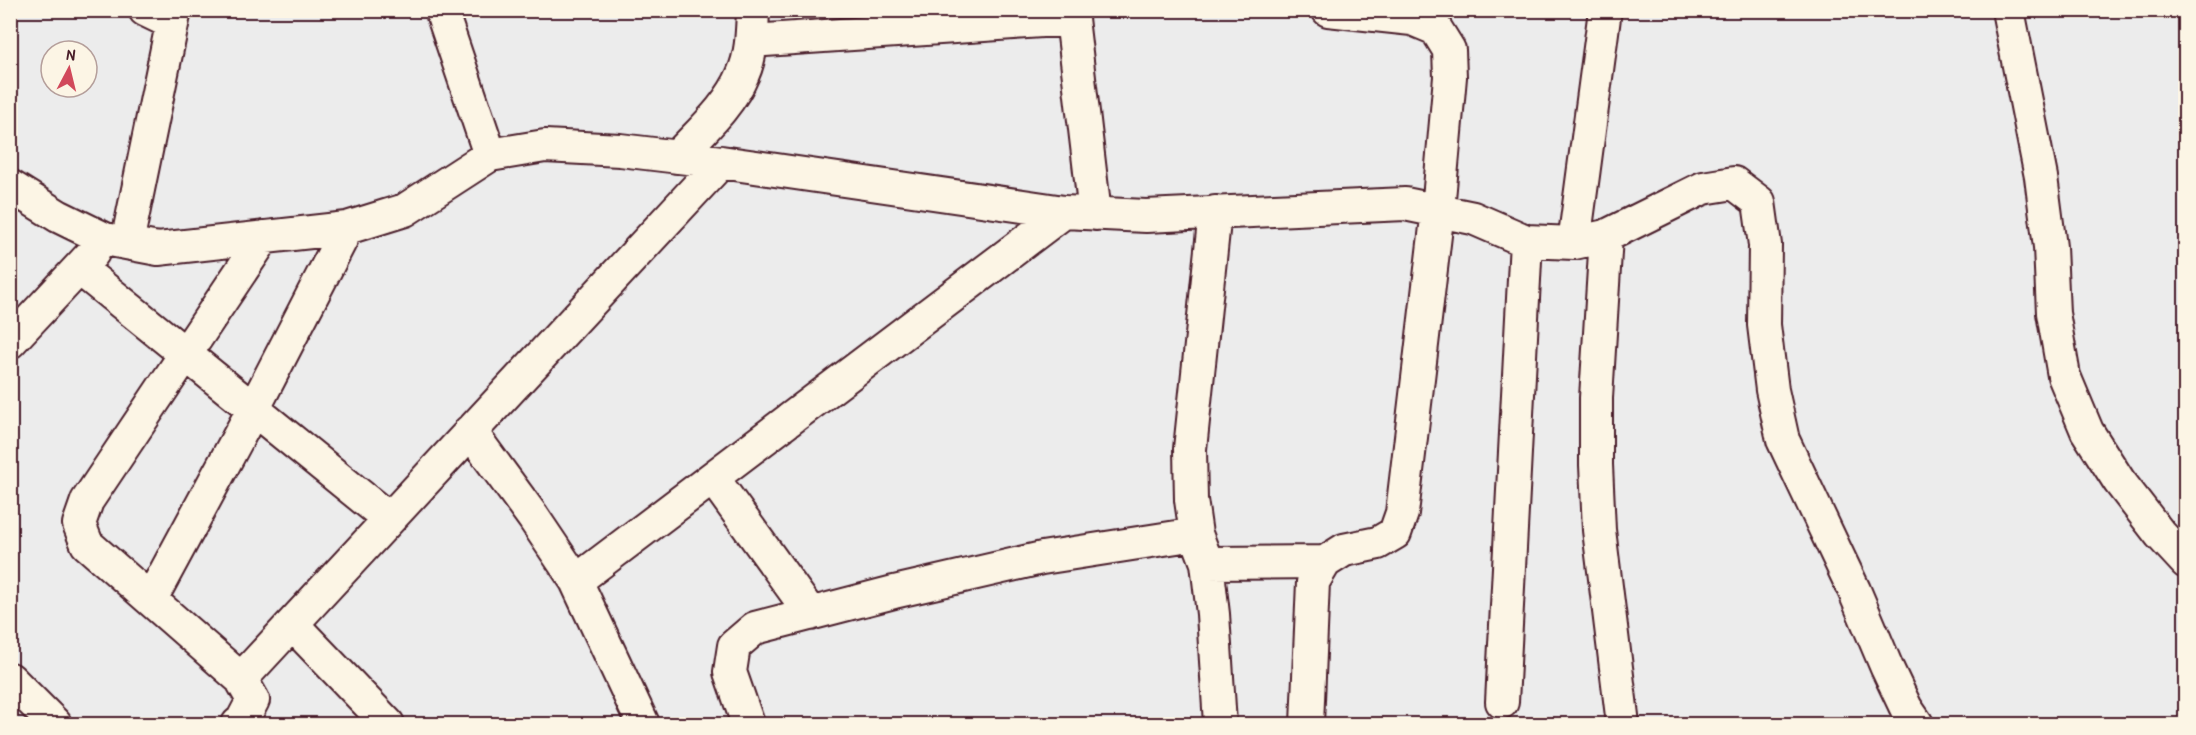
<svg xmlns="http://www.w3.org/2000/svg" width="2196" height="735" viewBox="0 0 2196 735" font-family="'Patrick Hand',sans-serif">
<rect width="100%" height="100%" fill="#ececec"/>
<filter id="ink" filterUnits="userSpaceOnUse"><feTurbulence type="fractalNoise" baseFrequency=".0167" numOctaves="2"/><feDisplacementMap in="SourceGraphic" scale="12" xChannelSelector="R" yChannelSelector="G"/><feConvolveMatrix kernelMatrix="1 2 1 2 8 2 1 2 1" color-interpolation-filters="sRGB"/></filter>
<g filter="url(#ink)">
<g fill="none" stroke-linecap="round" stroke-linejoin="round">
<defs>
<path id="minor" d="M145 10 172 23
M441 10 490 155
M1071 10 1095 214
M2008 10 2041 177 2050 247 2053 313 2064 376 2087 431 2119 481 2160 534 2186 562
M752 41 1072 19
M677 157C700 132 730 106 743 74 752 54 752 32 753 10
M10 186 58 216 105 239 158 249 347 228 405 210 490 155 545 146 620 150 721 162 1064 212 1146 216 1405 204 1473 218 1526 241 1574 243 1606 236 1703 188 1734 183 1759 202 1765 245 1764 325 1772 390 1783 440 1854 590 1887 668 1906 708 1917 724
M1215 212 1190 449 1191 500 1196 534 1207 563 1213 614 1220 724
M1606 236 1596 398V465L1599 530 1623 724
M127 243 175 10
M1574 243 1605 10
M79 268 389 519
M10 342 93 253
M470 431 533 517 576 581 643 724
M713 478 811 614
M1207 563 1325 562
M576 581 1064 212
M151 599 253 410 347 228
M292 624 388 724
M10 679 55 724
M241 679 721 162
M1502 702 1526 241
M238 724 242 721 253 700 241 679 87 544 79 524 87 501 264 237
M748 724 730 672 734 646 755 628 894 592 1042 558 1196 534
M1307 724 1313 582 1325 562 1344 550 1378 543 1395 533 1402 513 1438 210 1450 77 1449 50 1436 29 1412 19 1328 10"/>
</defs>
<use href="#minor" stroke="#4a1f2b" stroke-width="36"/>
<use href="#minor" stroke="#fcf5e5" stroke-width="32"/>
</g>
</g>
<rect width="2196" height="735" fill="none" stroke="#fcf5e5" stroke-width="36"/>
<rect x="18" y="18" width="2160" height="699" fill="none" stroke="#4a1f2b" stroke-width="2" filter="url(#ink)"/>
<g transform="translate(69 69) rotate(7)"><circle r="28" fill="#fcf5e5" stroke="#b59f9b" stroke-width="1.5"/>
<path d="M0-4.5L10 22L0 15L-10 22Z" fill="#d1495b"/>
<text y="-9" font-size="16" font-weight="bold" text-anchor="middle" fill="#4a1f2b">N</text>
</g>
</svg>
